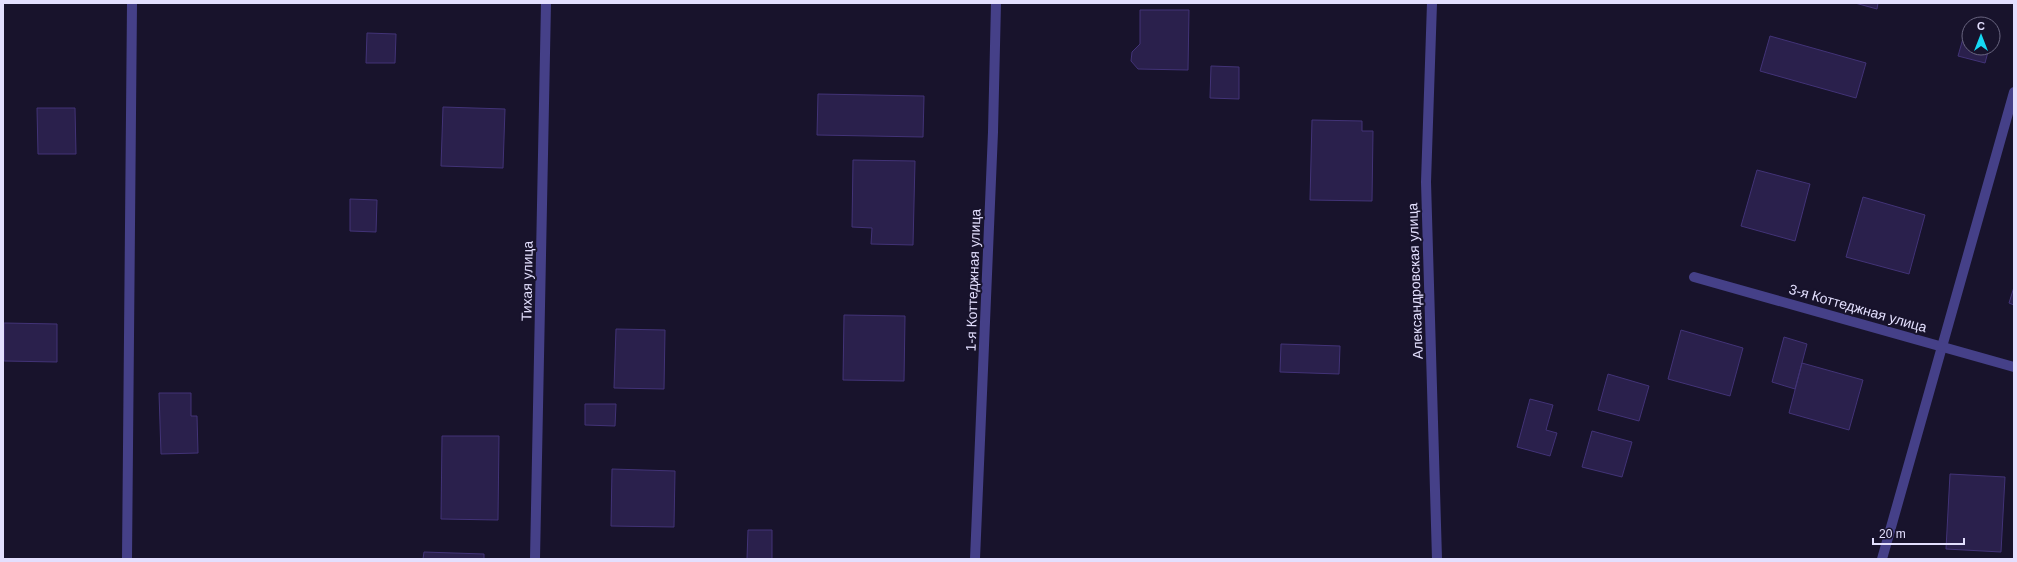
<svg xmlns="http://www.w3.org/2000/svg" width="2017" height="562" viewBox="0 0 2017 562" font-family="Arial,sans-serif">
<rect width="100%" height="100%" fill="#18132c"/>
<path fill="#2a204c" stroke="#423377" d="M1855 3H1878L1877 9Z
M1140 10H1189L1188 70 1138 69 1131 61 1132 52 1140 44Z
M1966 28 1969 29V48H1989L1985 63 1958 56Z
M367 33 396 34 395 63H366Z
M1770 36 1866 63 1856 98 1760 71Z
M1211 66 1239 67V99L1210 98Z
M818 94 924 96 923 137 817 135Z
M443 107 505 109 503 168 441 166Z
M37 108H75L76 154H38Z
M1312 120 1362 121V131H1373L1372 201 1310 200Z
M853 160 915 161 913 245 871 244 872 228 852 227Z
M1757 170 1810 184 1795 241 1741 226Z
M1863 197 1925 215 1909 274 1846 257Z
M350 199 377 200 376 232 350 231Z
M2014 287V305L2009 303Z
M844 315 905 316 904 381 843 380Z
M4 323 57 324V362L4 361Z
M616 329 665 330 664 389 614 388Z
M1681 330 1743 348 1730 396 1668 379Z
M1784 337 1807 344 1795 389 1772 382Z
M1281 344 1340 346 1339 374 1280 372Z
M1802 363 1863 380 1849 430 1789 413Z
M1608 374 1649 386 1639 421 1598 410Z
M159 393H191V416H197L198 453 161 454Z
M1530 399 1553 405 1546 430 1557 433 1550 456 1517 447Z
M585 404H616L615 426 585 425Z
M1592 431 1632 442 1622 477 1582 467Z
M442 436H499L498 520 441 519Z
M612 469 675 471 674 527 611 526Z
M1950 474 2005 477 2001 552 1946 549Z
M748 530H772V559H747Z
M424 552 484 554V559H423Z"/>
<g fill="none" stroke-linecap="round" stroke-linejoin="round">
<path stroke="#454088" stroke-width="10" d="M1882 559 2014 92"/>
<path stroke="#454088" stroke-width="10" d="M1432 3 1426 182 1437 559
M1694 277 2014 367
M127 559 132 3
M535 559 546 3
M975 559 993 132 996 3"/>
</g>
<g text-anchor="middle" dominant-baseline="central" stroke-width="4" stroke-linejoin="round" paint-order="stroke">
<g font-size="14" fill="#e3dffe" stroke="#18132c">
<text transform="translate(973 280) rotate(-88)">1-я Коттеджная улица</text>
<text transform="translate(527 281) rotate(-89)">Тихая улица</text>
<text transform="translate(1415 281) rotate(-92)">Александровская улица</text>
<text transform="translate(1858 308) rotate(16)">3-я Коттеджная улица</text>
</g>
</g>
<rect width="2017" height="562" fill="none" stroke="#e3dffe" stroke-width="8"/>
<g transform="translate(1981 36)"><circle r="19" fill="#18132c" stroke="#696580"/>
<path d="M0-3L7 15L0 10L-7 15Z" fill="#15d9f4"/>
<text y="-6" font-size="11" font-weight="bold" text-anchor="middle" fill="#e3dffe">С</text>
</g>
<path d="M1873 538v6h91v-6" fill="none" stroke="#e3dffe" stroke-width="2"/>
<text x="1879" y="538" font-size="12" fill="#e3dffe" stroke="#18132c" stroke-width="3" paint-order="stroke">20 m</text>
</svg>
